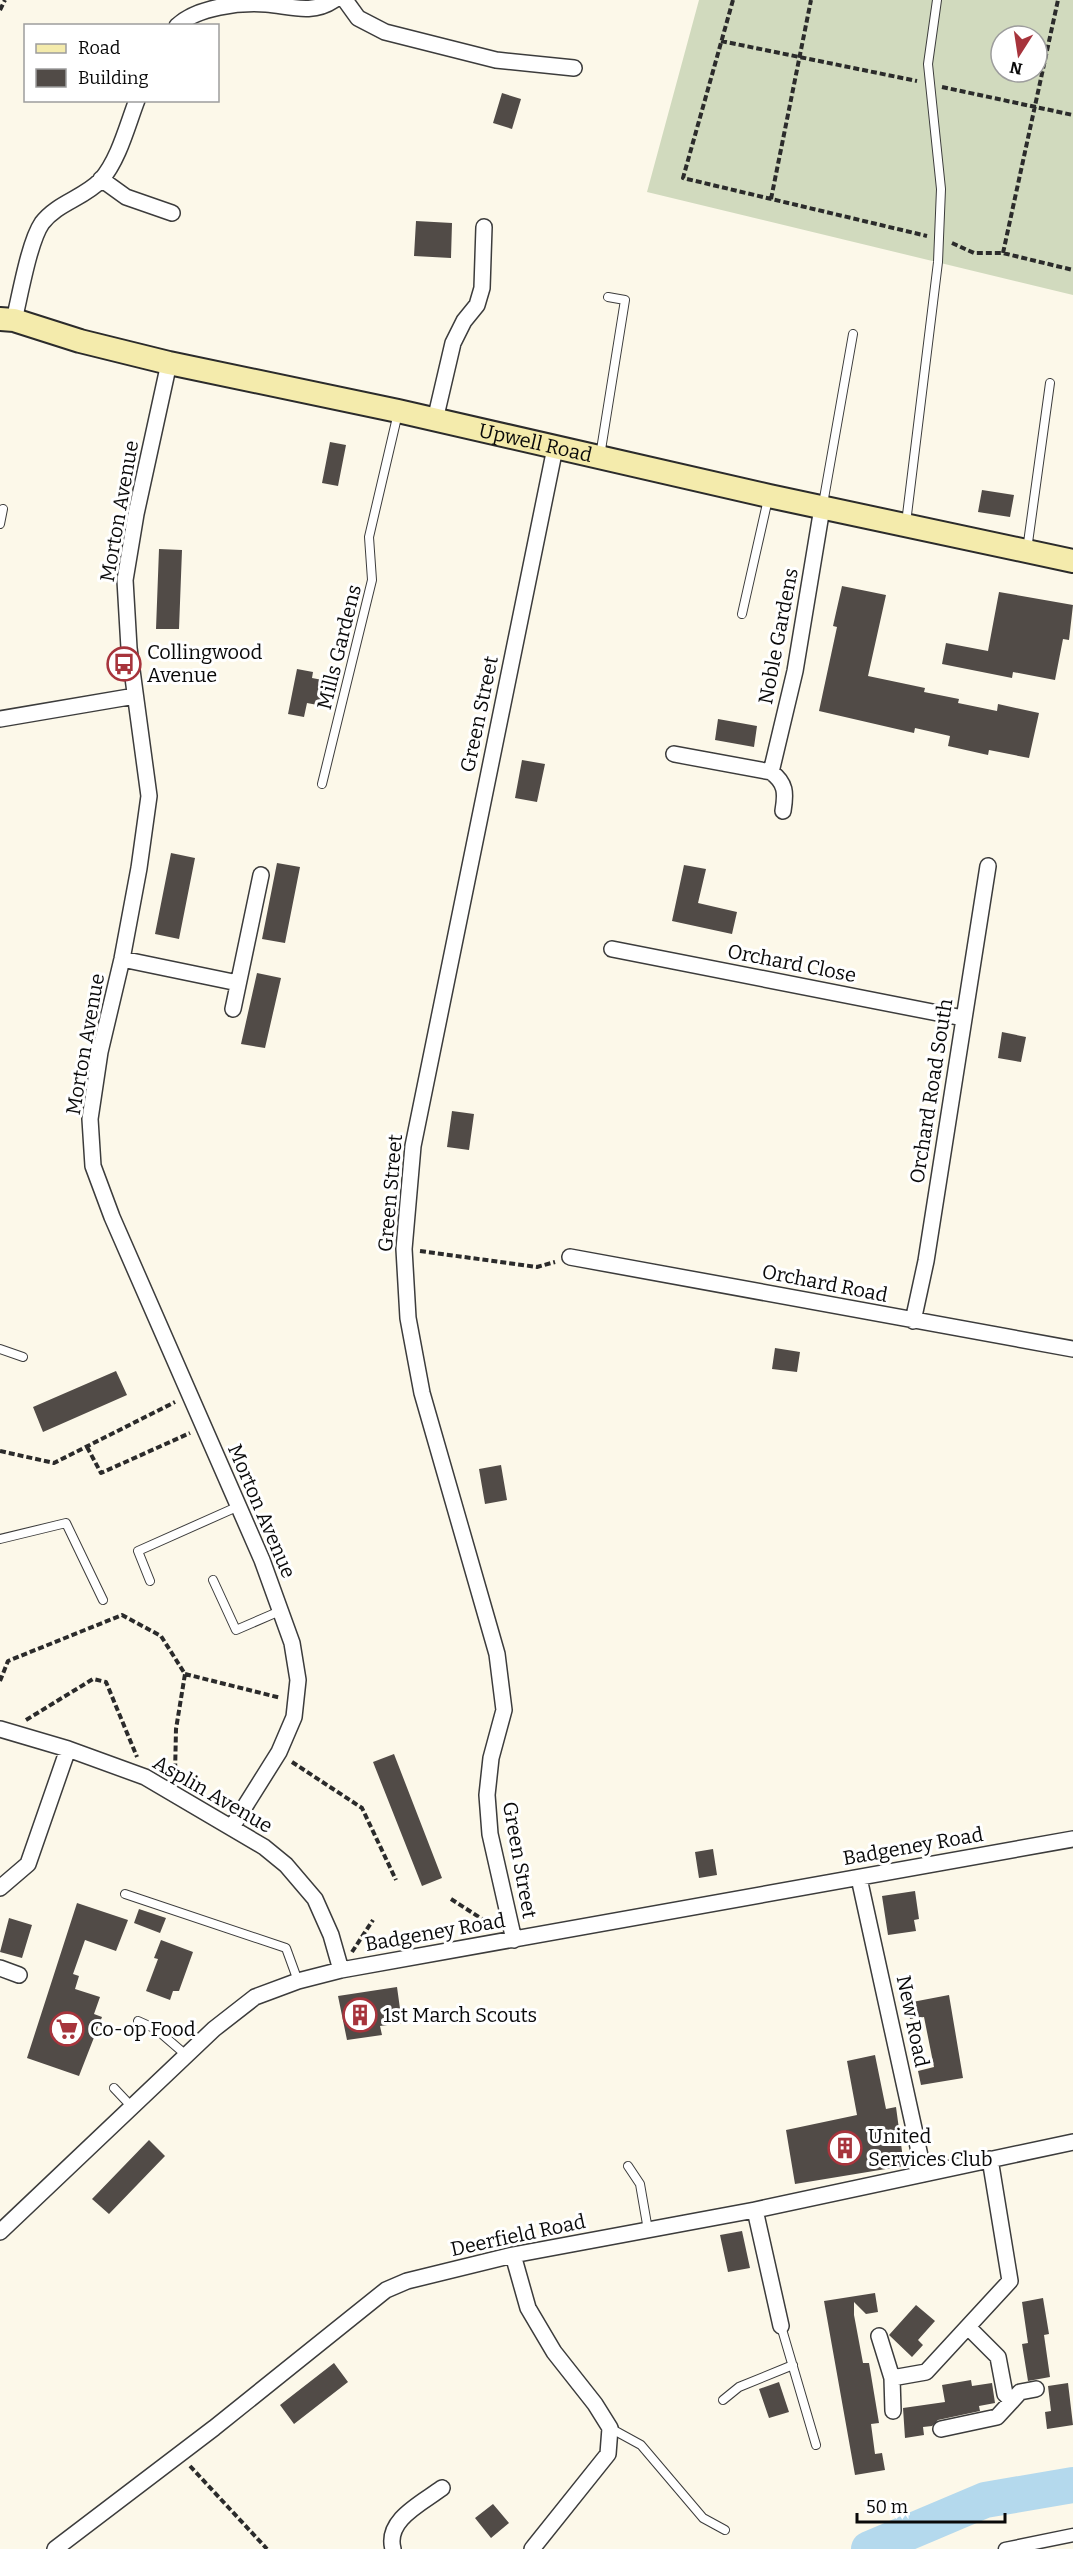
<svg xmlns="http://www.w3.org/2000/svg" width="1073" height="2549" viewBox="0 0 1073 2549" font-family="Bitter,serif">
<rect width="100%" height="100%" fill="#fcf8e9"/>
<path fill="#d1dabe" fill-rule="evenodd" d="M699 0H1073V295L647 192ZM1001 36H1037V72H1001Z"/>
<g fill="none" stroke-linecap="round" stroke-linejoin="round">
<path stroke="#b4d9ed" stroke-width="36" d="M869 2549 985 2500 1073 2485"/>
</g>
<path fill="#514b47" d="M502 93 521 99 512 129 493 123Z
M416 221 452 223 451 258 414 256Z
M330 442 346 445 338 486 322 483Z
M982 490 1014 495 1010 517 978 512Z
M159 549 182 550 179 629H156Z
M842 586 886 595 868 676 925 688 924 692 959 699 958 703 997 711 998 704 1039 713 1029 758 989 750 988 755 948 746 950 736 915 728 914 733 819 711 837 627 833 626Z
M999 592 1073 605 1069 640 1063 639 1055 680 1013 672 1012 678 942 664 946 643 988 651Z
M297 669 313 672 312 678 333 682 328 707 307 703 304 717 288 714Z
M718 719 757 726 754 747 715 740Z
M522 760 545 764 537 802 515 798Z
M171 853 195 858 179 939 155 934Z
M277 863 300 867 285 943 262 939Z
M684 865 706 869 698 903 737 912 732 934 672 921Z
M257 973 281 978 265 1048 241 1044Z
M1002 1032 1026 1037 1021 1062 998 1058Z
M452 1111 474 1114 469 1150 447 1147Z
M775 1348 800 1352 797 1372 772 1369Z
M116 1371 127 1395 43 1432 33 1407Z
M501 1465 507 1500 485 1504 479 1469Z
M394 1754 442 1878 422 1886 373 1762Z
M713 1849 717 1875 699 1878 695 1852Z
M915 1891 919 1919 914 1920 916 1931 888 1935 882 1896Z
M77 1903 128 1920 116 1951 85 1940 73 1974 79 1976 75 1989 100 1997 94 2014 102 2017 79 2076 27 2058Z
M139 1909 166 1918 160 1933 134 1923Z
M9 1918 32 1925 22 1958 0 1952Z
M161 1940 193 1952 179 1991H173L170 2000 146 1991 158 1959 154 1958Z
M397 1987 402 2023 380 2026 382 2035 347 2040 338 1996Z
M949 1995 963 2078 921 2085 918 2071 934 2067 924 2017 910 2019 907 2003Z
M875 2055 886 2109 896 2107 904 2166 795 2184 786 2130 857 2115 847 2061Z
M149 2140 165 2156 109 2214 92 2199Z
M742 2231 750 2268 728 2272 720 2235Z
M875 2293 878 2312 866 2314 854 2302V2315L863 2363H869L879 2423 871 2424 875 2454 882 2453 885 2470 855 2475 824 2301Z
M1043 2298 1049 2334 1044 2335 1050 2377 1028 2381 1022 2344 1028 2343 1022 2302Z
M916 2305 935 2321 918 2340 923 2345 912 2357 889 2335Z
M334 2363 348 2382 294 2424 280 2405Z
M971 2380 972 2386 992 2383 995 2403 979 2406 980 2411 938 2420 932 2426 923 2427 924 2435 905 2438 903 2408 945 2402 942 2385Z
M779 2382 789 2412 769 2418 759 2389Z
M1068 2383 1073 2425 1047 2429 1045 2412 1051 2411 1048 2386Z
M493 2504 509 2523 491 2538 475 2518Z"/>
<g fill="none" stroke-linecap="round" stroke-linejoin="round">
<defs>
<path id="service" d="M600 456 625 300 608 297
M823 504 853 334
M906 523 938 262 941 189 928 64 937 0
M0 524 3 509
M1027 550 1050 383
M742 614 768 499
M322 784 372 580 369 537 398 413
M0 1349 23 1357
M0 1539 66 1523 103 1600
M213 1580 236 1630 280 1611
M150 1581 138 1551 239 1506
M125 1894 286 1948 298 1981
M138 2021 156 2029 186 2055
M114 2088 131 2106
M628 2166 640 2184 648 2230
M781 2326 816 2445
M723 2400 739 2387 793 2365
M610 2428 641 2445 703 2518 725 2530"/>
<path id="pedestrian" d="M1005 2549 1073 2535"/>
<path id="minor" d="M345 0 358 18 385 32 496 60 574 68
M177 26C197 7 240 2 266 4 290 6 312 15 334 0
M101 179 126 197 172 213
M14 320C20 296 29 242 42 223 57 203 84 198 101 180 119 159 127 126 137 100
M169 363 136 514 125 580 129 648 149 796 139 868 122 959 100 1052 90 1119 93 1166 112 1217 262 1560 292 1643 298 1680 294 1717 279 1752 232 1827
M435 420 453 343 464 321 477 305 482 288 484 227
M0 719 135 696
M674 754 771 772C786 783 786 793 783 811
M771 772 795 671 822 508
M612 949 963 1018
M122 959 238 983
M233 1009 261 875
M570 1257 1073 1349
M913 1321 926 1261 988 866
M0 1729 68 1749 145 1777 264 1847 286 1865 315 1899 331 1935 341 1970
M859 1878 924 2174
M0 1888 28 1864 68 1749
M514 1940 490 1834 487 1795 491 1758 504 1710 497 1654 422 1393 408 1318 404 1249 413 1146 555 448
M0 1968 19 1975
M755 2210 781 2326
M0 2232 214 2029 255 1997 298 1981 341 1970 1073 1839
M513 2255 528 2308 554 2352 595 2404 610 2428 608 2454 532 2549
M968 2327 998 2357 1005 2394 1012 2401
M879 2336 892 2378 893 2411
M892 2378 926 2372 1010 2281 990 2159
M941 2429 997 2417 1020 2392 1036 2389
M55 2549 214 2428 386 2290 407 2281 513 2255 755 2210 1073 2142
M393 2549C385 2520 422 2503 442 2488"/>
<g id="secondary">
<path id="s1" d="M0 319 14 320 80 341 169 363 398 411 769 496 1073 561"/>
</g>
</defs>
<use href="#service" stroke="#3c3c3c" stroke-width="10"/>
<use href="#pedestrian" stroke="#3c3c3c" stroke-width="15"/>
<use href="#minor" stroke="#3c3c3c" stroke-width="18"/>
<use href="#secondary" stroke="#2b2b2b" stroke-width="26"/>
<path stroke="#2b2b2b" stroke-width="4" stroke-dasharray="6 3" stroke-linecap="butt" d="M733 0 683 178 927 236
M0 10 5 0
M721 41 917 81
M942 87 1073 115
M771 199 811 0
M952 243 974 253H1003L1073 270
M1003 253 1058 0
M420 1251 537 1267 555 1262
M87 1447 101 1473 190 1433
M0 1451 54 1463 175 1402
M185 1674 281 1698
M0 1681 8 1661 122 1615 161 1636 185 1674 176 1729 175 1775
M26 1720 93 1679 106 1682 137 1757
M292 1762 362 1808 396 1880
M451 1899 493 1926
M352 1952 373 1920
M190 2466 267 2549"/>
<use href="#service" stroke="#fff" stroke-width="8"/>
<use href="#pedestrian" stroke="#fff" stroke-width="12"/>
<use href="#minor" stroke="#fff" stroke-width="15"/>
<use href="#secondary" stroke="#f4ebac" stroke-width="22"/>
</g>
<defs>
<symbol id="bus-ring" viewBox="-11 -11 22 22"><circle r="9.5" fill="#fff" stroke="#a7343c" stroke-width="1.5"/><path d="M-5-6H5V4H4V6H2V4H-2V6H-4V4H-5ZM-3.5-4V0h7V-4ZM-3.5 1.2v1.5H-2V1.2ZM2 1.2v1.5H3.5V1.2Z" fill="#a7343c"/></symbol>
<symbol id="building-ring" viewBox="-11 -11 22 22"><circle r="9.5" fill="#fff" stroke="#a7343c" stroke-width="1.5"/><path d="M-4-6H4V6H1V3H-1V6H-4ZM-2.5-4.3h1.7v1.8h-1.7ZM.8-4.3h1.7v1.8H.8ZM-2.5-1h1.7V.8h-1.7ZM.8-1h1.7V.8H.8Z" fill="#a7343c"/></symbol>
<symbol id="supermarket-ring" viewBox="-11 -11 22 22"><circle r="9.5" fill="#fff" stroke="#a7343c" stroke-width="1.5"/><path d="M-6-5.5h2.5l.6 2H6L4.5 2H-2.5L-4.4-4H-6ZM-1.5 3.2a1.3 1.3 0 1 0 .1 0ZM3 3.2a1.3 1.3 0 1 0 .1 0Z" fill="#a7343c"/></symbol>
</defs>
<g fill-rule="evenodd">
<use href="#bus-ring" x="105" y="645" width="38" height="38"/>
<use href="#building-ring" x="341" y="1996" width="38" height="38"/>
<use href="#supermarket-ring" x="48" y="2010" width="38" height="38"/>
<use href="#building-ring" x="826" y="2129" width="38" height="38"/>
</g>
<g text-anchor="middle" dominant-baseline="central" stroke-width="6" stroke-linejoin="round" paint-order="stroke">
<g font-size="20" fill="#090909" stroke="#fff">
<text stroke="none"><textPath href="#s1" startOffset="550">Upwell Road</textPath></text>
<text transform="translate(119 511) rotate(-80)">Morton Avenue</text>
<text transform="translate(778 636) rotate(-79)">Noble Gardens</text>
<text transform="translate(339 647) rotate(-76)">Mills Gardens</text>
<text transform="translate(479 714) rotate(-78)">Green Street</text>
<text transform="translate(792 963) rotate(11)">Orchard Close</text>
<text transform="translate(85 1044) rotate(-80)">Morton Avenue</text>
<text transform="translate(931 1091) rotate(-81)">Orchard Road South</text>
<text transform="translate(390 1193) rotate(-85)">Green Street</text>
<text transform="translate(825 1283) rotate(11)">Orchard Road</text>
<text transform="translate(262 1511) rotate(67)">Morton Avenue</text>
<text transform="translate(213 1794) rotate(30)">Asplin Avenue</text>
<text transform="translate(913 1846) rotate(-10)">Badgeney Road</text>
<text transform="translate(520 1860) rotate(80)">Green Street</text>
<text transform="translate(435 1932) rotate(-10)">Badgeney Road</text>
<text transform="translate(913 2021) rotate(78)">New Road</text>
<text transform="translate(518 2235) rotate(-12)">Deerfield Road</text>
</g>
<g font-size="20" fill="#090909" stroke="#fff" text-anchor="start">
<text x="147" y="652">Collingwood<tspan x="147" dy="23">Avenue</tspan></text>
<text x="383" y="2015">1st March Scouts</text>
<text x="90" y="2029">Co-op Food</text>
<text x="868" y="2136">United<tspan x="868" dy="23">Services Club</tspan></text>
</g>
</g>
<rect x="24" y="24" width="195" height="78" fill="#ffffff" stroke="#9d9d9d" stroke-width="1.5"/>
<rect x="36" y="44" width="30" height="9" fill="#f4ebac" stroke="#9d9d9d" stroke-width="1.5"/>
<text x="78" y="54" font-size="18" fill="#090909">Road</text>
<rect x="36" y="69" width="30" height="18" fill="#514b47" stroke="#9d9d9d" stroke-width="1.5"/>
<text x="78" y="84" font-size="18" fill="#090909">Building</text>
<g transform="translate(1019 54) rotate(192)"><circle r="28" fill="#ffffff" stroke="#9d9d9d" stroke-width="1.5"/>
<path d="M0-4.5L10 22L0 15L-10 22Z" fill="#a7343c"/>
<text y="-9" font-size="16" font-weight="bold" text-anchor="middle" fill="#090909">N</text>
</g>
<path d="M857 2513v9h148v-9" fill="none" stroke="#090909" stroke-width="3"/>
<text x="866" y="2513" font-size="18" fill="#090909" stroke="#ffffff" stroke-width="4.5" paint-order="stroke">50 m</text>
</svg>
